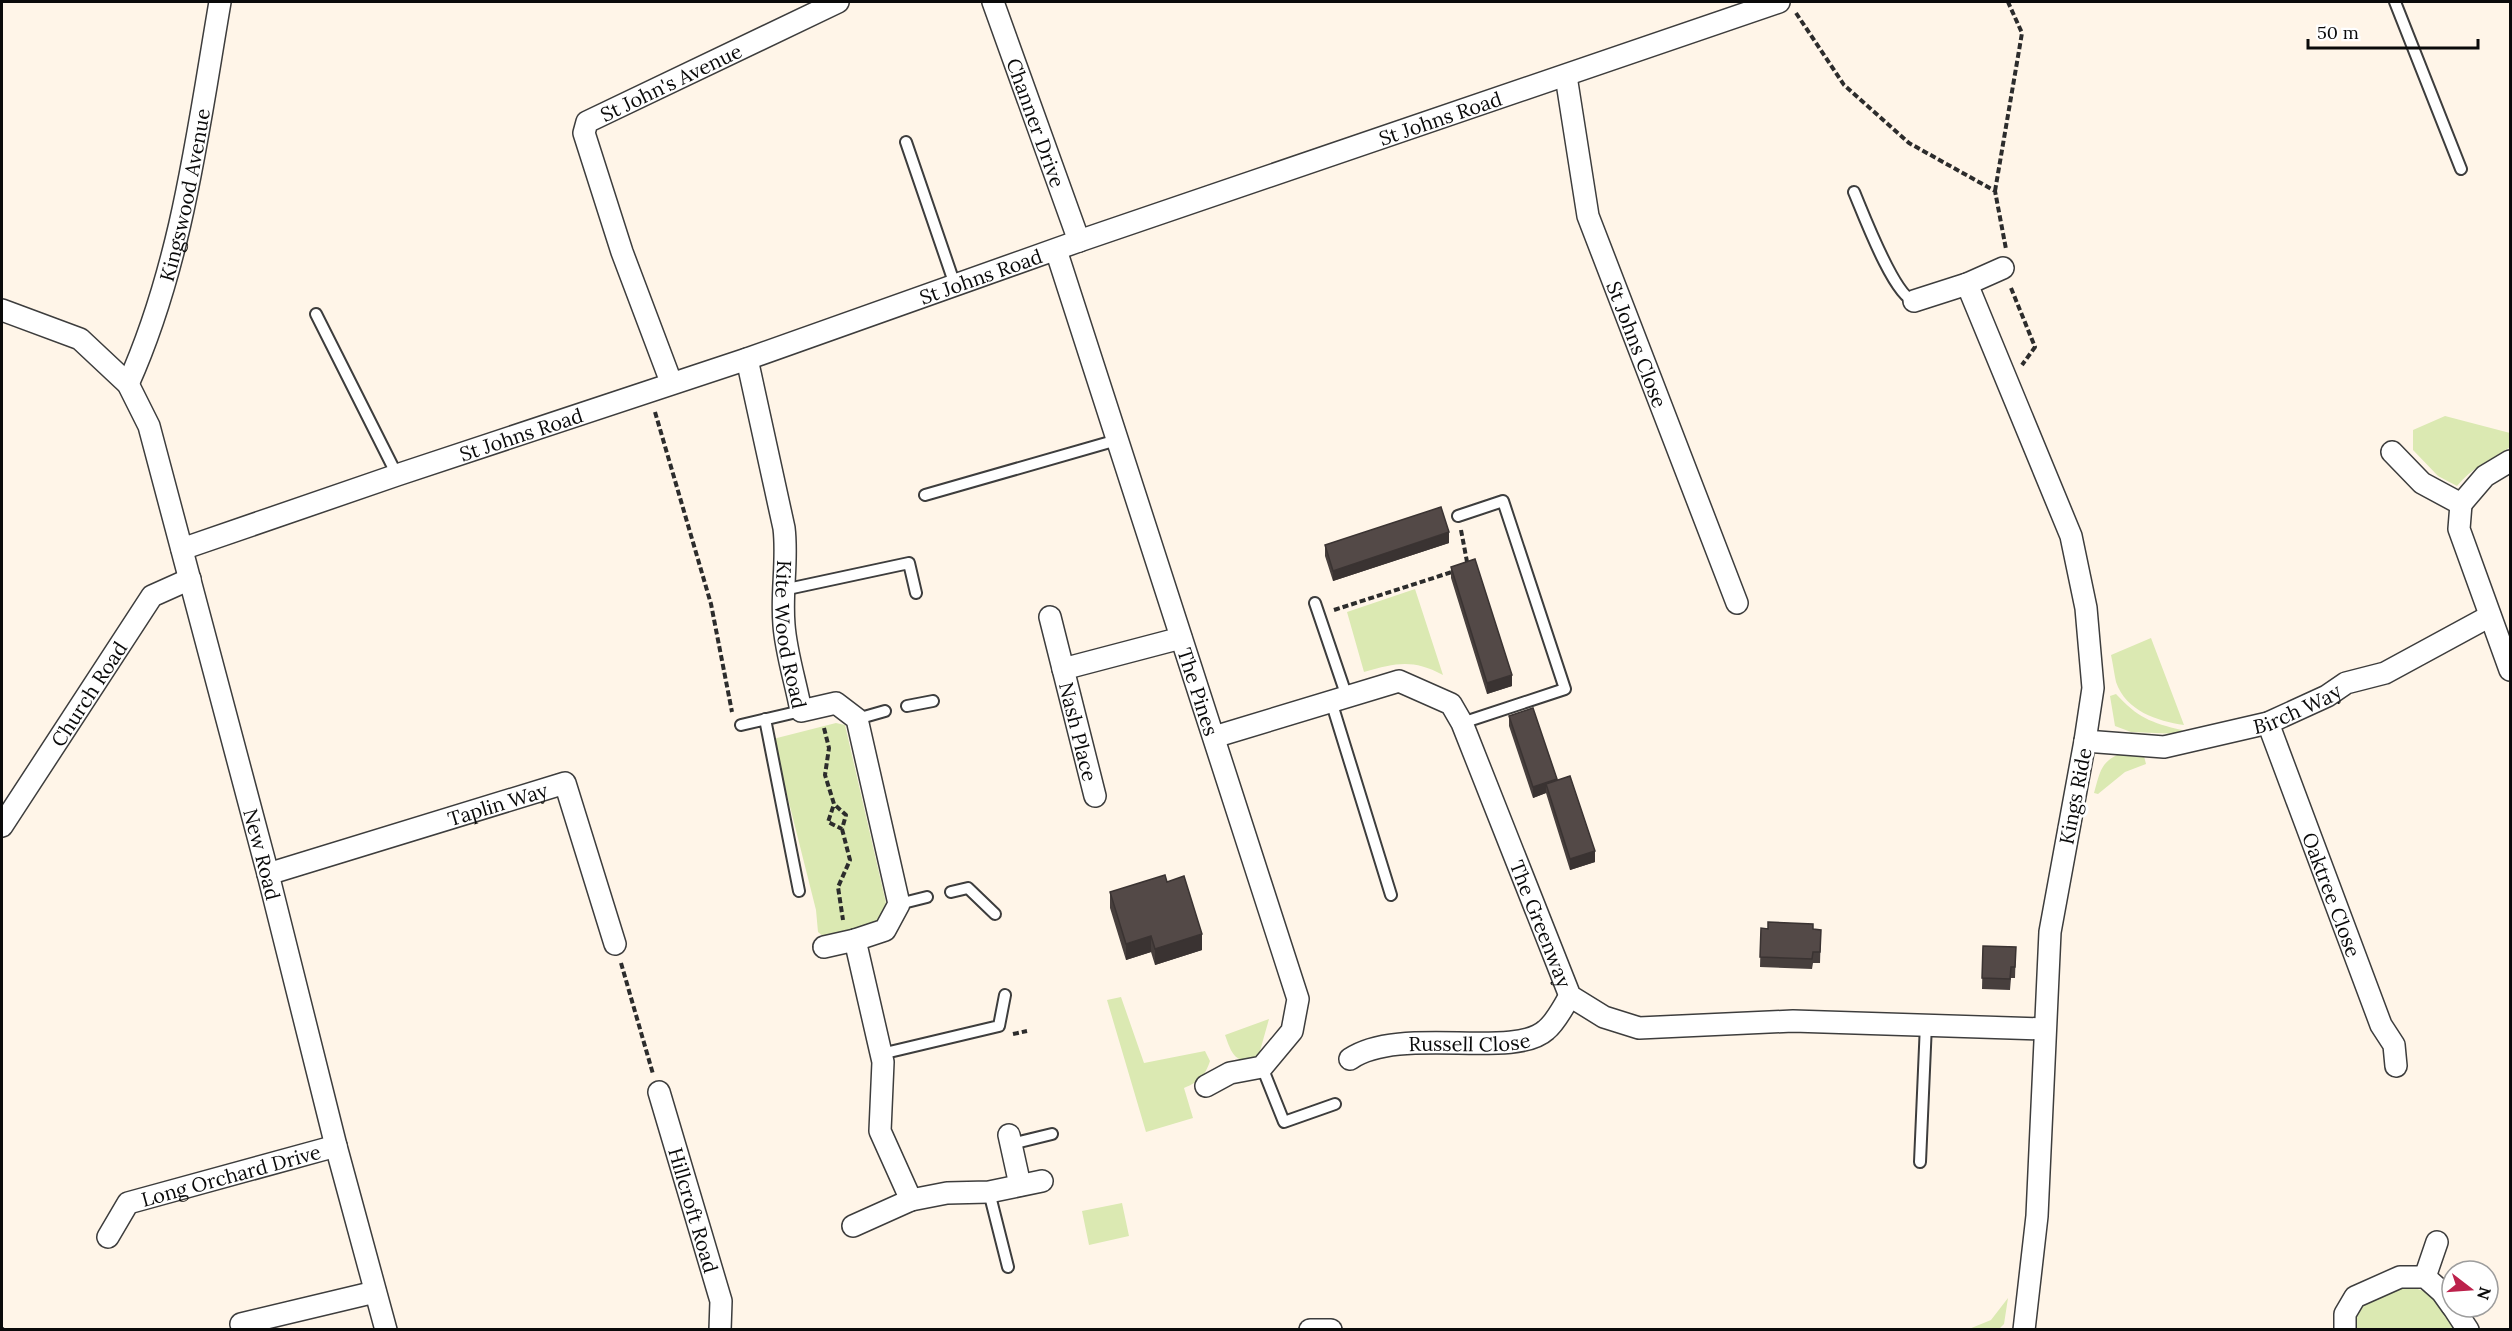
<svg xmlns="http://www.w3.org/2000/svg" width="2512" height="1331" viewBox="0 0 2512 1331" font-family="Lora,serif">
<rect width="100%" height="100%" fill="#fff5e8"/>
<path fill="#dbe9b2" d="M2445 416 2510 433V447C2491 460 2472 467 2457 486L2438 476 2413 450V430Z
M1415 589 1443 675C1412 659 1397 663 1364 672L1347 612Z
M2151 638 2184 725C2157 721 2126 711 2116 682 2114 673 2113 664 2111 655Z
M2116 694C2137 717 2151 723 2182 730L2180 734 2131 732 2115 726 2110 696Z
M836 723 845 725 886 903 883 918 873 925 825 938 818 932 816 910 773 739Z
M2126 751 2143 752 2146 764 2125 772 2098 794 2094 793C2101 768 2101 761 2126 751Z
M1121 997 1144 1063 1205 1051 1210 1061C1205 1076 1199 1082 1184 1088L1193 1118 1146 1132 1107 1000Z
M1269 1019 1258 1058C1236 1065 1232 1055 1225 1035Z
M1122 1203 1129 1236 1089 1245 1082 1211Z
M2406 1285 2435 1295 2457 1330H2354C2356 1295 2377 1295 2406 1285Z
M2008 1298 2004 1324 1999 1329H1969L1991 1320Z"/>
<g fill="none" stroke-linecap="round" stroke-linejoin="round">
<defs>
<path id="lane" d="M2395 2 2461 169
M906 142 955 285
M1854 192C1863 213 1894 296 1914 301
M316 314 397 475
M925 495 1117 440
M1458 516 1503 501 1565 689 1462 723
M783 590 909 563 916 593
M1315 603 1347 697
M1331 701 1391 895
M907 706 933 701
M765 719 799 891
M857 719 885 711
M741 725 801 711
M951 892 968 888 995 914
M899 904 927 897
M881 1054 999 1026 1005 995
M1262 1067 1284 1122 1335 1104
M1011 1144 1052 1134
M1920 1162 1926 1024
M989 1192 1008 1267"/>
<g id="street">
<path id="s1" d="M993 2 1079 241"/>
<path id="s2" d="M1566 76 1588 216 1737 603"/>
<path id="s3" d="M1056 250 1298 999 1292 1031 1262 1067 1230 1073 1206 1086"/>
<path d="M1967 284 2071 536 2086 608 2093 688 2085 741 2050 932 2037 1216 2024 1330"/>
<path d="M1914 301 1967 284 2003 268"/>
<path id="s4" d="M2 310 80 339 128 384 149 426 268 874 336 1146 386 1330"/>
<path id="s5" d="M747 359 784 528C788 560 781 592 784 625 786 653 796 683 801 711L836 703 857 719 899 904 885 930 855 940 883 1062 880 1131 911 1200 947 1193 989 1192 1042 1181"/>
<path id="s6" d="M671 382 622 252 584 133 587 122 838 2"/>
<path id="s7" d="M128 384C182 264 198 130 220 2"/>
<path d="M2392 452 2422 483 2461 504 2459 529 2510 670"/>
<path d="M2461 504 2485 476 2510 461"/>
<path id="s8" d="M182 549 397 475 747 359 1079 241 1779 2"/>
<path id="s9" d="M1050 617 1095 796"/>
<path d="M1063 669 1181 638"/>
<path id="s10" d="M2268 723 2381 1025 2394 1045 2396 1066"/>
<path id="s11" d="M1214 737 1399 681 1451 704 1462 723 1570 996 1604 1017 1639 1028 1793 1021 2044 1029"/>
<path id="s12" d="M2085 741 2164 747 2268 723 2327 696 2346 683 2385 673 2490 616"/>
<path id="s13" d="M2 826 152 596 190 579"/>
<path id="s14" d="M268 874 565 783 615 944"/>
<path d="M824 947 855 940"/>
<path id="s15" d="M1350 1059C1400 1025 1513 1060 1546 1030 1556 1022 1563 1007 1570 996"/>
<path id="s16" d="M659 1092 721 1301 720 1330"/>
<path d="M1009 1135 1020 1185"/>
<path d="M853 1226 911 1200"/>
<path id="s17" d="M108 1237 128 1203 336 1146"/>
<path d="M2425 1277 2437 1242"/>
<path d="M2453 1307 2468 1330"/>
<path d="M241 1324 375 1292"/>
<path d="M1310 1330H1331"/>
<path d="M2345 1330V1314L2355 1297 2400 1277H2425L2442 1292 2452 1306"/>
</g>
</defs>
<use href="#lane" stroke="#3d3d3d" stroke-width="14"/>
<use href="#street" stroke="#3d3d3d" stroke-width="24"/>
<path stroke="#2c2c2c" stroke-width="4" stroke-dasharray="6 3" stroke-linecap="butt" d="M1796 13 1844 85 1909 143 1995 191 2006 249
M1995 191 2022 33 2008 2
M2011 288 2035 347 2022 365
M655 412 711 604 732 712
M1461 530 1468 567
M1334 610 1455 571
M824 728 829 748 825 775 834 804 828 822 842 829 846 815 834 804
M842 829 850 860 838 887 843 920
M621 963 653 1074
M1013 1034 1027 1031
M2 1328 3 1330"/>
<use href="#lane" stroke="#fff" stroke-width="10"/>
<use href="#street" stroke="#fff" stroke-width="21"/>
</g>
<path fill="#473f3d" d="M1449 543 1333 581 1325 556V545Z
M1451 567 1512 686 1487 694 1451 578Z
M1509 716 1557 780 1595 862 1570 870 1546 793 1533 798 1509 726Z
M1167 882 1202 950 1155 965 1151 952 1126 960 1110 908V892Z
M1761 928 1821 930 1820 963H1813L1812 969 1760 967Z
M1983 946 2016 947 2015 978H2011L2010 990 1982 989Z"/>
<path fill="#3a3332" d="M1449 532V543L1333 581V571Z
M1512 675V686L1487 694V683Z
M1557 779V790L1546 784V793L1533 798V787Z
M1595 851V862L1570 870V859Z
M1202 934V950L1155 965V949Z
M1151 936V952L1126 960V944Z"/>
<path fill="#534947" stroke="#3a3332" stroke-width="1.5" d="M1441 507 1449 532 1333 571 1325 545Z
M1475 559 1512 675 1487 683 1451 567Z
M1533 708 1557 779 1533 787 1509 716Z
M1570 776 1595 851 1570 859 1546 784Z
M1165 875 1167 882 1184 876 1202 934 1155 949 1151 936 1126 944 1110 892Z
M1768 922 1813 924V929L1821 930 1820 952H1813L1812 959 1760 957 1761 928 1768 929Z
M1983 946 2016 947 2015 967H2011L2010 979 1982 978Z"/>
<g text-anchor="middle" dominant-baseline="central" stroke-width="6" stroke-linejoin="round" paint-order="stroke">
<g font-size="20" fill="#0a0a0a" stroke="#fff">
<text stroke="none"><textPath href="#s6" startOffset="368">St John's Avenue</textPath></text>
<text stroke="none"><textPath href="#s8" startOffset="1330">St Johns Road</textPath></text>
<text stroke="none"><textPath href="#s1" startOffset="128">Channer Drive</textPath></text>
<text stroke="none"><textPath href="#s7" startOffset="198">Kingswood Avenue</textPath></text>
<text stroke="none"><textPath href="#s8" startOffset="844">St Johns Road</textPath></text>
<text stroke="none"><textPath href="#s2" startOffset="279">St Johns Close</textPath></text>
<text stroke="none"><textPath href="#s8" startOffset="358">St Johns Road</textPath></text>
<text stroke="none"><textPath href="#s5" startOffset="280">Kite Wood Road</textPath></text>
<text stroke="none"><textPath href="#s3" startOffset="464">The Pines</textPath></text>
<text stroke="none"><textPath href="#s13" startOffset="158">Church Road</textPath></text>
<text stroke="none"><textPath href="#s12" startOffset="218">Birch Way</textPath></text>
<text stroke="none"><textPath href="#s9" startOffset="118">Nash Place</textPath></text>
<text transform="translate(2075 796) rotate(-79)">Kings Ride</text>
<text stroke="none"><textPath href="#s14" startOffset="240">Taplin Way</textPath></text>
<text stroke="none"><textPath href="#s4" startOffset="639">New Road</textPath></text>
<text stroke="none"><textPath href="#s10" startOffset="183">Oaktree Close</textPath></text>
<text stroke="none"><textPath href="#s11" startOffset="488">The Greenway</textPath></text>
<text stroke="none"><textPath href="#s15" startOffset="122">Russell Close</textPath></text>
<text stroke="none"><textPath href="#s17" startOffset="146">Long Orchard Drive</textPath></text>
<text stroke="none"><textPath href="#s16" startOffset="123">Hillcroft Road</textPath></text>
</g>
</g>
<rect width="2512" height="1331" fill="none" stroke="#0a0a0a" stroke-width="6"/>
<g transform="translate(2470 1289) rotate(107)"><circle r="28" fill="#ffffff" stroke="#9d9d9d" stroke-width="1.5"/>
<path d="M0-4.5L10 22L0 15L-10 22Z" fill="#bc214b"/>
<text y="-9" font-size="16" font-weight="bold" text-anchor="middle" fill="#0a0a0a">N</text>
</g>
<path d="M2308 39v9h170v-9" fill="none" stroke="#0a0a0a" stroke-width="3"/>
<text x="2317" y="39" font-size="18" fill="#0a0a0a" stroke="#ffffff" stroke-width="4.5" paint-order="stroke">50 m</text>
</svg>
